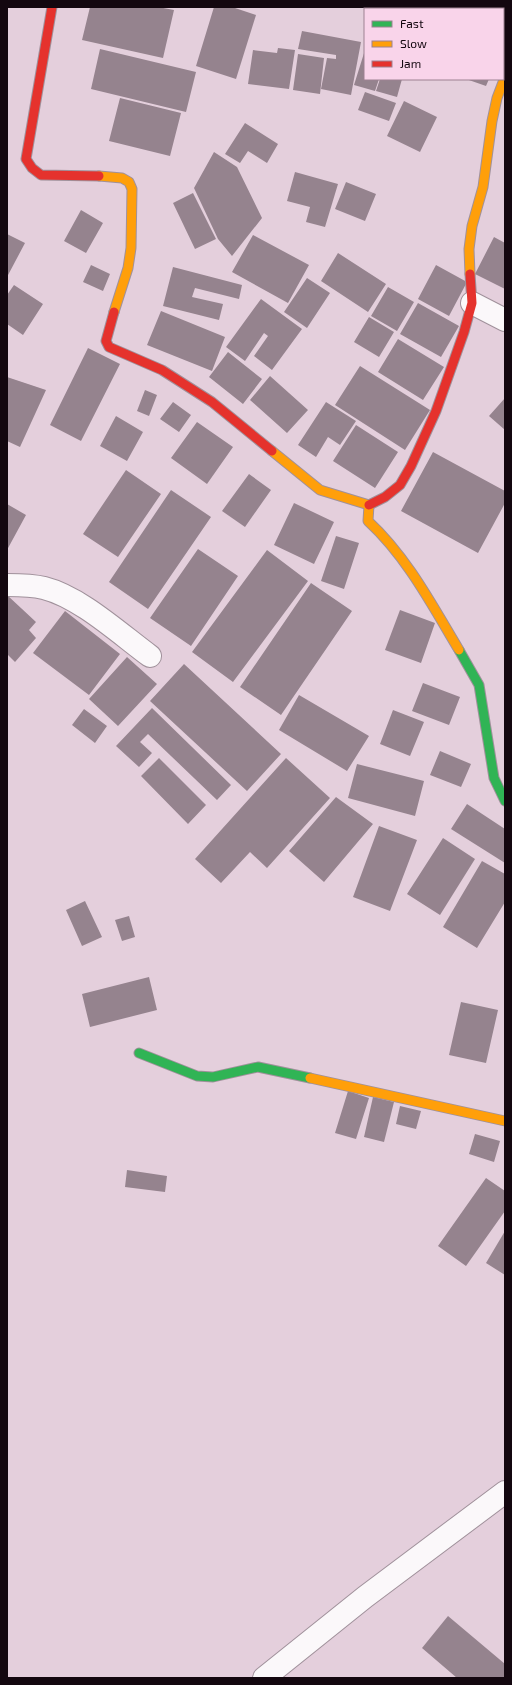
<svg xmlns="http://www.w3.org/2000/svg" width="512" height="1685" viewBox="0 0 512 1685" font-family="'Exo 2',sans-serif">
<rect width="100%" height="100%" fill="#e4cfdc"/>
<path fill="#95838e" d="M90 7H158L174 10 163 58 82 40Z
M214 7H232L256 15 236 79 196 66Z
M302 31 361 42 351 95 321 89 327 58 336 59V55L298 49Z
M278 48 295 50 289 89 248 84 253 50 277 53Z
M100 49 196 72 186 112 91 89Z
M365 50V79H379L375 91 354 85Z
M298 54 324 58 320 94 293 90Z
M380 79H402L397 97 376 91Z
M466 79H489L486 86Z
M365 92 396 103 389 121 358 110Z
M120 98 181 113 170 156 109 141Z
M404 101 437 117 420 152 387 136Z
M245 123 278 144 267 163 248 151 240 163 225 154Z
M214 152 237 167 262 218 232 256 218 239 194 188Z
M295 172 338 184 325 227 306 222 310 207 287 201Z
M346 182 376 194 365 221 335 209Z
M193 193 216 239 195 249 173 203Z
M81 210 103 223 86 253 64 241Z
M7 234 25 243 7 277Z
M253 235 309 265 288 303 232 272Z
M494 237 505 243V289L475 274Z
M338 253 386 284 368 312 321 281Z
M91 265 110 274 103 291 83 282Z
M436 265 467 282 449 316 418 299Z
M173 267 242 285 239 299 195 288 192 297 223 304 219 320 163 306Z
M307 278 330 293 307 328 284 312Z
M14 285 43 304 23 335 7 324V295Z
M388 287 414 302 397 331 371 316Z
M261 299 302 329 272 370 254 356 268 336 264 333 245 361 226 347Z
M418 303 459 326 441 357 400 334Z
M161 311 225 337 212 371 147 345Z
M369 317 394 332 379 357 354 342Z
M398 339 444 367 423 400 378 372Z
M88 348 120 364 81 441 50 425Z
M228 352 262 379 243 404 209 377Z
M360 366 430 410 405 450 335 405Z
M270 376 308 410 287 433 250 400Z
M7 377 46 390 20 447 7 441Z
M145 390 157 395 149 416 137 411Z
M505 398V430L489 416Z
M173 402 191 415 179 432 160 419Z
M326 402 356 421 340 445 328 437 316 457 298 445Z
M116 416 143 432 127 461 100 446Z
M197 422 233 447 207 484 171 458Z
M356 425 398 452 375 488 333 461Z
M433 452 505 491V503L478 553 401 511Z
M126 470 161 494 118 557 83 534Z
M249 474 271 490 245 527 222 511Z
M171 490 211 517 148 609 109 582Z
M294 503 334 522 314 564 274 545Z
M7 504 26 515 7 550Z
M336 536 359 543 344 589 321 581Z
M198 549 238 576 191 646 150 618Z
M267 550 308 581 233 682 192 652Z
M311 583 352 611 281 715 240 687Z
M7 595 36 622 29 630 36 638 15 662 7 654Z
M400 610 435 623 421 663 385 650Z
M65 611 120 654 89 695 33 653Z
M127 657 157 684 118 726 89 699Z
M184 664 281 754 247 791 150 701Z
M423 683 460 697 449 725 412 711Z
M299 695 369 736 347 771 279 730Z
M152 708 231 785 217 800 148 734 140 742 152 753 139 767 116 746Z
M84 709 107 726 95 743 72 725Z
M393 710 424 722 410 756 380 744Z
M440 751 471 764 461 787 430 775Z
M159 758 206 805 188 824 141 776Z
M286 758 330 798 267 868 250 852 221 883 195 859Z
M357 764 424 781 415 816 348 798Z
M336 797 373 824 324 882 289 851Z
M467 804 505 829V863L451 829Z
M379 826 417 840 390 911 353 897Z
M443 838 475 859 440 915 407 894Z
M482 861 505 874V902L477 948 443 927Z
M85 901 102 937 82 946 66 910Z
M129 916 135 937 122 941 115 920Z
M149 977 157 1010 90 1027 82 994Z
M461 1002 498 1010 486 1063 449 1055Z
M348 1091 369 1098 356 1139 335 1133Z
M373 1097 394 1102 384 1142 364 1137Z
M400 1106 421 1111 416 1129 396 1124Z
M475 1134 500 1141 494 1162 469 1154Z
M127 1170 167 1176 165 1192 125 1187Z
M486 1178 505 1191V1211L466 1266 438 1246Z
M505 1231V1275L486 1263Z
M448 1616 505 1664V1678H457L422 1648Z"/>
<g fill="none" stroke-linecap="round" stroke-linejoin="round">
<defs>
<path id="street" d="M401 7 408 9
M503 37H505
M472 303 505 320
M7 585C19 585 32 585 44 588 80 597 120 634 150 656
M264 1678 365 1597 505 1492"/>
<path id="fast" d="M459 650 479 685 494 778 505 801
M139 1053 197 1076 213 1077 258 1067 310 1078"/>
<path id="slow" d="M99 176 122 178 129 182 132 189 131 248 128 268 114 312
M470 274 469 249 472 226 483 187 492 121 497 98 505 77
M272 451 320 490 369 505 368 521C407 557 432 605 459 650
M310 1078 505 1121"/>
<path id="jam" d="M52 7 26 159 32 168 41 175 99 176
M114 312 106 341 109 347 162 370 212 402 272 451
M369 505 385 497 400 485 411 466 436 411 464 332 472 303 470 274"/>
</defs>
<use href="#street" stroke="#a0919b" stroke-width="24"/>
<use href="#fast" stroke="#a0919b" stroke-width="11"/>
<use href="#slow" stroke="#a0919b" stroke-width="11"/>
<use href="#jam" stroke="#a0919b" stroke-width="11"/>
<use href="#street" stroke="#fbf8fa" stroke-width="22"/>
<use href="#fast" stroke="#30b455" stroke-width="9"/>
<use href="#slow" stroke="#ff9f0a" stroke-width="9"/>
<use href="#jam" stroke="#e5322d" stroke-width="9"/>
</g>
<rect width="512" height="1685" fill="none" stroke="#13070f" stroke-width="16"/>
<rect x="364" y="8" width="140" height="72" fill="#f9d4ea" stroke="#9d8292"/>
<rect x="372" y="21" width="20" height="6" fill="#30b455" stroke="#9d8292"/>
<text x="400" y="28" font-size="12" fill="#13070f">Fast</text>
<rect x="372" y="41" width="20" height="6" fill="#ff9f0a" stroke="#9d8292"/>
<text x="400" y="48" font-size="12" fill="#13070f">Slow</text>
<rect x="372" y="61" width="20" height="6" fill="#e5322d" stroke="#9d8292"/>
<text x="400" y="68" font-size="12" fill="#13070f">Jam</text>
</svg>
